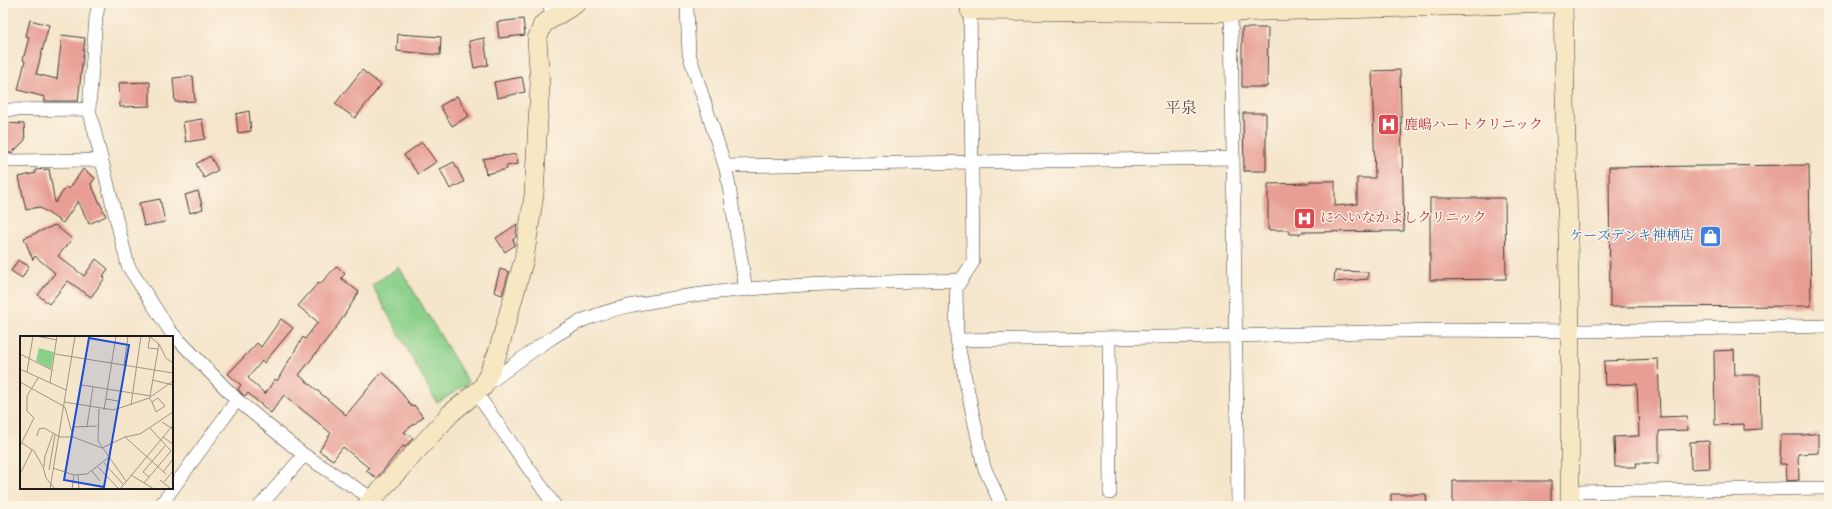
<svg xmlns="http://www.w3.org/2000/svg" width="1832" height="509" viewBox="0 0 1832 509" font-family="'IM FELL DW Pica','Noto Serif JP',serif">
<rect width="100%" height="100%" fill="#fcf5e5"/>
<filter id="ink" filterUnits="userSpaceOnUse"><feTurbulence type="fractalNoise" baseFrequency=".025" numOctaves="2"/><feDisplacementMap in="SourceGraphic" scale="8" xChannelSelector="R" yChannelSelector="G"/><feConvolveMatrix kernelMatrix="1 2 1 2 8 2 1 2 1" color-interpolation-filters="sRGB"/></filter>
<filter id="wash" filterUnits="userSpaceOnUse"><feTurbulence type="fractalNoise" baseFrequency=".012" numOctaves="4" result="noise"/><feDisplacementMap in="SourceGraphic" scale="16" xChannelSelector="R" yChannelSelector="G"/><feGaussianBlur stdDeviation="0.9" result="paint"/><feColorMatrix in="noise" values="0 0 0 0 0 0 0 0 0 0 0 0 0 0 0 0 0 1.4 0 .05"/><feComposite in="paint" operator="in"/></filter>
<g filter="url(#wash)">
<rect width="100%" height="100%" fill="#f5e5cb"/>
<path fill="#8bd08a" stroke="#547653" d="M399 267 469 383 437 403 372 285Z"/>
<g id="blocks">
<path fill="#e89e95" d="M523 19 525 35 499 38 497 22Z
M30 20 49 25 36 74 57 79 62 35 85 38 78 101H44L45 97 18 90 25 61 23 60 29 37 26 36Z
M1242 28H1268L1267 87H1242Z
M398 34 441 37 440 55 397 51Z
M484 38 488 65 474 68 469 41Z
M362 70 381 85 355 118 335 104Z
M1400 70 1404 231 1302 232 1300 234H1290L1288 230H1268V184L1308 183 1310 181H1335V206L1357 204V178H1375L1372 71Z
M193 76 195 101 175 102 173 78Z
M522 77 525 92 497 98 494 82Z
M150 82V106L120 107 119 83Z
M457 96 469 116 452 126 440 106Z
M249 111 251 131 238 133 236 114Z
M1243 113H1266V171H1244Z
M202 119 205 139 186 142 183 122Z
M3 123 24 124 25 140 12 153H3Z
M422 142 436 162 418 174 404 155Z
M516 154 518 164 506 166 507 169 486 174 483 159 504 155V156Z
M210 156 218 170 204 178 196 164Z
M454 162 464 182 450 189 440 169Z
M1809 165 1811 306 1610 307 1609 167Z
M49 169 55 203 66 187 69 189 83 169 95 178 91 184 106 216 89 224 78 201 63 223 39 207 26 210 19 177 36 173 35 170Z
M198 191 203 209 190 213 185 195Z
M1430 198H1505L1506 279 1430 280Z
M160 199 165 222 144 226 139 203Z
M517 224 516 237 513 239 515 245 505 252 496 238Z
M55 225 72 239 58 256 84 276 96 259 108 269 103 276 105 278 91 297 68 281 49 304 38 295 55 273 35 256 33 260 24 238Z
M18 260 29 266 22 278 11 271Z
M337 266 345 274 341 278 359 292 338 325 299 375 346 415 382 372 393 382 412 407 414 405 423 417 404 432 413 438 405 447 403 446 377 478 366 471 369 468 343 447 333 460 319 451 331 433 284 395 271 413 248 393 245 396 242 394 238 389 241 385 228 374 257 343 261 347 281 319 293 328 264 363 262 361 248 378 265 394 275 379 277 381 303 337 305 339 318 322 298 306 318 283 320 284Z
M500 269 509 272 502 295 494 292Z
M1335 271 1368 272V279L1334 282Z
M1734 350 1735 375H1760L1761 429 1744 430V424L1715 425 1714 351Z
M1658 359 1660 417 1687 416 1688 430 1659 431V463H1636L1637 467H1615L1614 437 1639 436 1637 384 1605 385 1604 361Z
M1819 433V453L1798 454 1799 480 1787 481 1786 464H1780L1781 435H1804Z
M1709 441 1710 468 1691 469 1690 442Z
M1453 481H1551V506H1453Z
M1391 494H1426L1427 506H1391Z"/>
</g>
</g>
<g filter="url(#ink)">
<use href="#blocks" fill-opacity="0" stroke="#3d3a36" stroke-width="1"/>
<g fill="none" stroke-linecap="round" stroke-linejoin="round">
<defs>
<path id="street" d="M99 3 96 17 89 109 128 266 170 331 237 400 304 455 373 499
M549 3 553 17
M970 3 973 262 956 288 957 340 984 467 1002 506
M687 8 689 54 726 169 746 290
M1231 12 1238 506
M3 110 89 109
M3 161 101 160
M725 166 1233 158
M1109 338 1110 493
M957 340 1235 336 1436 330 1588 331 1829 326
M1570 492 1829 488
M160 506 237 400
M260 506 304 455
M555 506 479 397 483 387C514 365 553 333 586 319 615 307 644 303 674 298 769 283 865 283 961 280"/>
<path id="secondary" d="M1563 3 1570 330V506
M970 10 1231 12 1559 3
M366 506 451 413 483 387 498 352 524 259 534 195 540 84 537 39 543 24 577 3"/>
</defs>
<use href="#street" stroke="#3d3a36" stroke-width="14"/>
<use href="#secondary" stroke="#3d3a36" stroke-width="20"/>
<use href="#street" stroke="#fff" stroke-width="13"/>
<use href="#secondary" stroke="#f7e8c3" stroke-width="19"/>
</g>
</g>
<defs>
<symbol id="hospital-square" viewBox="-11 -11 22 22"><rect x="-9" y="-9" width="18" height="18" rx="4" fill="#e0444e" stroke="#fcf5e5"/><path d="M-5-5h3v3.5h4V-5h3V5h-3V1.5h-4V5h-3Z" fill="#fff"/></symbol>
<symbol id="shop-square" viewBox="-11 -11 22 22"><rect x="-9" y="-9" width="18" height="18" rx="4" fill="#3f7fe0" stroke="#fcf5e5"/><path d="M-5-2.5h2.3a2.7 3.5 0 0 1 5.4 0H5L5.5 6h-11ZM-1.5-2.5h3a1.5 2.3 0 0 0-3 0Z" fill="#fff"/></symbol>
</defs>
<g fill-rule="evenodd">
<use href="#hospital-square" x="1376" y="112" width="25" height="25"/>
<use href="#hospital-square" x="1292" y="206" width="25" height="25"/>
<use href="#shop-square" x="1698" y="224" width="25" height="25"/>
</g>
<g text-anchor="middle" dominant-baseline="central" stroke-width="3" stroke-linejoin="round" paint-order="stroke">
<g font-size="14" fill="#be3a42" stroke="#fcf5e5" text-anchor="start">
<text x="1404" y="125">鹿嶋ハートクリニック</text>
<text x="1320" y="218">にへいなかよしクリニック</text>
</g>
<g font-size="14" fill="#366cbe" stroke="#fcf5e5" text-anchor="end">
<text x="1694" y="236">ケーズデンキ神栖店</text>
</g>
<g font-size="16" fill="#634a46" stroke="#fcf5e5">
<text x="1181" y="108">平泉</text>
</g>
</g>
<g transform="translate(20 336)">
<rect width="153" height="153" fill="#f5e5cb"/>
<path d="M19 12 34 16 31 33 16 25Z" fill="#8bd08a"/>
<path fill="none" stroke="#9e9585" stroke-width="1" d="M16 0 37 4M129 0 139 8 146 22 153 27M130 1 128 12 138 13M0 18 32 34M35 18 153 37M104 29 108 0M0 33 46 54M7 36 13 0M132 44 153 49M0 46 45 71 53 101M30 47 37 0M62 49 131 60M130 60 139 8M129 62 132 66 138 62 145 70 136 76 132 66M86 63 98 65M44 66 94 74 129 62 153 45M58 69 69 0M111 69 121 0M79 73 78 105 106 145M84 74 96 0M142 86 153 93M67 90 73 51M54 91 77 90M17 100 19 93 24 92 40 101H53L82 112 105 101 120 98 153 76M105 101 146 138M143 101 153 108M2 107 14 115 23 131 26 142 35 153M0 110 14 82 7 75V60L18 42M84 127 103 148M24 131 25 120 33 98M78 131 99 153M33 132 54 139 67 138 88 122M29 134 35 99M72 135 80 145M143 136 153 123M0 138 12 114M58 139 59 153M111 139 134 153M129 141 123 136 145 110M140 144 151 153M144 146 153 135M124 147 151 115 130 92M30 153 55 0M52 153 54 139M100 153 153 89"/>
<path fill="#1d4ed8" fill-opacity="0.15" stroke="#1d4ed8" stroke-width="2" d="M69 2 109 9 84 151 44 144Z"/>
<rect width="153" height="153" fill="none" stroke="#1c1c1c" stroke-width="2"/>
</g>
<rect width="1832" height="509" fill="none" stroke="#fcf5e5" stroke-width="16"/>
</svg>
